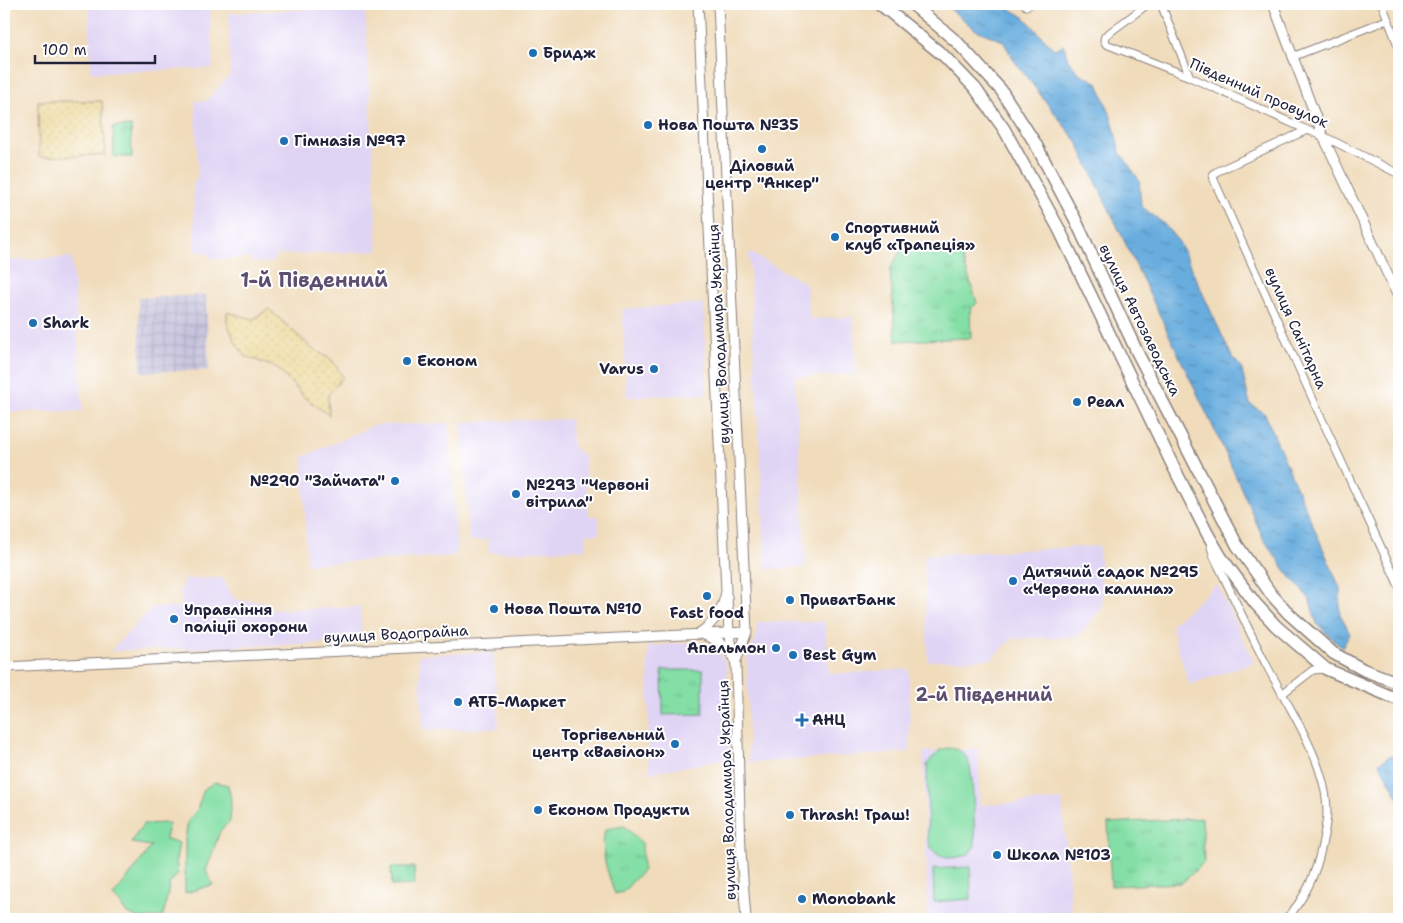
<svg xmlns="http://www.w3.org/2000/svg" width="1403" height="923" viewBox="0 0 1403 923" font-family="'Shantell Sans',sans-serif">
<defs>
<pattern id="industrial-grid" width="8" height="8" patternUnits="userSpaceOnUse" patternTransform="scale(1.25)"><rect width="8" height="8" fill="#c4c0db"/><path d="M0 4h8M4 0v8" fill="none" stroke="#a8a5bd"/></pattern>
<pattern id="sand-dots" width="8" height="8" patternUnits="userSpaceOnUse" patternTransform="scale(1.25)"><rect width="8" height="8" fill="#eeda9e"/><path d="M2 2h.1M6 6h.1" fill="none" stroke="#ccbb89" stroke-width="1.8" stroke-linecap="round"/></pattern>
<pattern id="park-tufts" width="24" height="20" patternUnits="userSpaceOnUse" patternTransform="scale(1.25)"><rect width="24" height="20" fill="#84dfa6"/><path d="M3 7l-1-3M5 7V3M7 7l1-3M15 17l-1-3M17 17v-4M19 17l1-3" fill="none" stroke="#72bf90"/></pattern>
<pattern id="water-ripples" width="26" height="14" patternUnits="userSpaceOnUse" patternTransform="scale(1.25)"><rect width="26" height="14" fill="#69adde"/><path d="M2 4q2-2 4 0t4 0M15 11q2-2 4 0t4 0" fill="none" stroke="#568cb5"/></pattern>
</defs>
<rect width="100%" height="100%" fill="#fff"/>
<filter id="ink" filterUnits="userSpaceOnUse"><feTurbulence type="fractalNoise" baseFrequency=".02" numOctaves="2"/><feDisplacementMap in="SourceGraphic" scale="10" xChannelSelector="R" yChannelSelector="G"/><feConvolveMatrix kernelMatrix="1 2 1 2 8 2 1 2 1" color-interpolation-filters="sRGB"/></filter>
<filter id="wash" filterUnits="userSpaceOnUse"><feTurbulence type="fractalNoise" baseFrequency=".0096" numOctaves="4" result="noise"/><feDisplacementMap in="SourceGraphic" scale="20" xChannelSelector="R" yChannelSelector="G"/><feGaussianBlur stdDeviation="1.12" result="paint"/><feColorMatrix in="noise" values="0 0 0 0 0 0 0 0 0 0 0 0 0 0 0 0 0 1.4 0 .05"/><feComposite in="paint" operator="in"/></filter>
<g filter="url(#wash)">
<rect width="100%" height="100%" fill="#f0dcbb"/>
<path fill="#e0d4f4" d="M89 4H210L213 68 91 73Z
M365 7 378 251 276 255 273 262 254 263 249 258 213 259 206 252 195 251 193 184 198 176 195 101H206L230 75 229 13Z
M749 252 806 284 810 319 853 317 856 374 795 377 806 567 766 569Z
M72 257 83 411 4 412V261Z
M704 303 707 394 627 397 622 309Z
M570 419 573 447 584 456 589 516H599V534H585L586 549 489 553 488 540 469 541 462 422Z
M448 423 457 546 455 556 307 564 303 457 375 425Z
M1099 546 1103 607 1077 637 1012 639 991 659 928 661 924 555Z
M222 578 235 600 264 601 265 610 360 607 362 642 110 651 153 607H182L180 591 184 579Z
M1217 584 1254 662 1189 685 1171 625Z
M757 622H825L829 674 909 669 910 752 749 763 747 657 756 639Z
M698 642 714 647 724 660 727 669 729 759 649 773 648 646Z
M493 652 499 728 423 730 419 655Z
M978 749 980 805 1062 800 1072 915 1064 916V919H928L923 752Z"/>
<path fill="url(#industrial-grid)" d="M206 295 209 370 141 372 138 298Z"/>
<path fill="#84dfa6" stroke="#538070" d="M947 748C955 748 963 751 967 758 974 770 974 828 975 845L969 854C951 861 932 860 928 838L927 764 940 750Z
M215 782 228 785 231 800 230 821 220 831 206 871 213 885 185 893V839L188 821 197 810 204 789Z
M169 823 165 838 179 843 176 859 178 874 170 883 163 916 143 919 126 913 120 903 113 896 138 865 151 846 131 843 143 824Z
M970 867 971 899 934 902 933 869Z"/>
<path fill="url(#sand-dots)" stroke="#887e6c" d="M38 101H102L106 155 39 157Z
M269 309 313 349 332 360 343 377 328 395 329 415 305 398 277 368 245 356 235 342 227 322V312L253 319Z"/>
<path fill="url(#park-tufts)" stroke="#538070" d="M131 126 132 157H114L113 127Z
M959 248 977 303 970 310 971 338 896 341 890 270 901 250Z
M662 670H703V714L663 715Z
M1202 818 1204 862 1182 883 1111 886 1108 823Z
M624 826 642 843 643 870 623 892 615 894C607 869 600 855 605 829Z
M391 867H414L415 885 392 886Z"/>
<path fill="url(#water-ripples)" stroke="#46688c" d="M944 4H1002L1024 17 1054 49 1064 45 1068 60 1079 73 1098 83 1112 119 1120 152 1139 180 1141 206 1163 223 1179 242 1232 357 1241 367 1250 404 1265 414 1340 588V614L1350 634 1342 648 1317 624 1309 598 1288 574 1264 540 1225 452 1077 142 1015 62 1003 41 976 30Z
M1391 755 1399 768V798L1379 763Z"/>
</g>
<g filter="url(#ink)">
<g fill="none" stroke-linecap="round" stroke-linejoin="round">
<defs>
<path id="minor" d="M1148 4 1105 36 1104 40 1106 44 1190 77 1307 130 1323 136 1399 174
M1161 4 1190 77
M1382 4 1399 48
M1026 6 1030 4
M1292 57 1387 20
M1307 130 1216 172 1213 175 1214 180 1319 413 1399 586
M1211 547 1214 557C1232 593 1248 630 1267 666 1289 708 1327 763 1327 812 1327 823 1324 834 1322 845 1316 874 1306 897 1286 919
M1282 694 1313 670 1326 669"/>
<path id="tertiary" d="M698 4C708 200 717 395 726 591 723 610 715 623 699 633
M718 4 747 632 736 661
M1273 4 1323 136 1399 299
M727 596 729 632 736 665 741 852 746 919
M704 635 720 642 733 656
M4 667 747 632"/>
<path id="primary" d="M880 4 944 56 975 88 1004 129 1059 229 1172 464 1207 533 1221 557 1255 603 1276 626 1326 669 1399 700
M912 4 957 42 1001 90 1035 143 1075 219 1138 354 1237 545 1271 594 1289 614 1333 653 1364 670 1399 683"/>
</defs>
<use href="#minor" stroke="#897f7b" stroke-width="9"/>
<use href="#tertiary" stroke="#897f7b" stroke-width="11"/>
<use href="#primary" stroke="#897f7b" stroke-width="14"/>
<use href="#minor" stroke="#fff" stroke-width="7"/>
<use href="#tertiary" stroke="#fff" stroke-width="9"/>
<use href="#primary" stroke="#fff" stroke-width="11"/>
</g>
</g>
<g fill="#1f6fb2" stroke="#fff" stroke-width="2">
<circle cx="533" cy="53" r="5"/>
<circle cx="648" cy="125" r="5"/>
<circle cx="284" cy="141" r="5"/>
<circle cx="762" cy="149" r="5"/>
<circle cx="835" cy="237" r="5"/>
<circle cx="33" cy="323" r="5"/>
<circle cx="407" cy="361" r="5"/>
<circle cx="654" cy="369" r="5"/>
<circle cx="1077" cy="402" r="5"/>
<circle cx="395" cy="481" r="5"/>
<circle cx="516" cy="494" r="5"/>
<circle cx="1013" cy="581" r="5"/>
<circle cx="707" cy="596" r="5"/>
<circle cx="790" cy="600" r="5"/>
<circle cx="494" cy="609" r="5"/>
<circle cx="174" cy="619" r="5"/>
<circle cx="776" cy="648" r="5"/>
<circle cx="793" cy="655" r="5"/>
<circle cx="458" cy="702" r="5"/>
<path d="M799.5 712.5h5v5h5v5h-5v5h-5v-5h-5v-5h5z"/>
<circle cx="675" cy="744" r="5"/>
<circle cx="538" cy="810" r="5"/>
<circle cx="790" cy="815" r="5"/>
<circle cx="997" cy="855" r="5"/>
<circle cx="802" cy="899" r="5"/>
</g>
<g text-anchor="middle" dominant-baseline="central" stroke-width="4" stroke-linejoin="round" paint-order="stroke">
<g font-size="15" font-weight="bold" fill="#22223b" stroke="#fff" text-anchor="start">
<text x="543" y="53">Бридж</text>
<text x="658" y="125">Нова Пошта №35</text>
<text x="294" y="141">Гімназія №97</text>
<text x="762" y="166" text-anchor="middle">Діловий<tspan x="762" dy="17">центр "Анкер"</tspan></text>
<text x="845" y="228">Спортивний<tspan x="845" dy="17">клуб «Трапеція»</tspan></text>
<text x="43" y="323">Shark</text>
<text x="417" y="361">Економ</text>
<text x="644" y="369" text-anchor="end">Varus</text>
<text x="1087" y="402">Реал</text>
<text x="385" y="481" text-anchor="end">№290 "Зайчата"</text>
<text x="526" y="485">№293 "Червоні<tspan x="526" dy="17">вітрила"</tspan></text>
<text x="1023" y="572">Дитячий садок №295<tspan x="1023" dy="17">«Червона калина»</tspan></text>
<text x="800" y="600">ПриватБанк</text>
<text x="504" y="609">Нова Пошта №10</text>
<text x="184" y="610">Управлiння<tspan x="184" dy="17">полiцii охорони</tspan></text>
<text x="707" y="613" text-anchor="middle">Fast food</text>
<text x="766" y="648" text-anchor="end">Апельмон</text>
<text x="803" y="655">Best Gym</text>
<text x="468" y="702">АТБ-Маркет</text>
<text x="812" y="720">АНЦ</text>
<text x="665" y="735" text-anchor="end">Торгівельний<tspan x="665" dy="17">центр «Вавілон»</tspan></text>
<text x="548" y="810">Економ Продукти</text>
<text x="800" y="815">Thrash! Траш!</text>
<text x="1007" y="855">Школа №103</text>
<text x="812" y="899">Monobank</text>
</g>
<g font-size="15" fill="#22223b" stroke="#fff">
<text transform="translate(1259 93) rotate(24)">Південний провулок</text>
<text transform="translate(1140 320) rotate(64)">вулиця Автозаводська</text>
<text transform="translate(1296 328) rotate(66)">вулиця Санітарна</text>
<text transform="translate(719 334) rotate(-93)">вулиця Володимира Українця</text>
<text transform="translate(396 634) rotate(-3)">вулиця Водограйна</text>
<text transform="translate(727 790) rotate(-92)">вулиця Володимира Українця</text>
</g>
<g font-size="18" font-weight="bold" fill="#5e4e70" stroke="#fff">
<text x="984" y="695">2-й Південний</text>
</g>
<g font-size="20" font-weight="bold" fill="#5e4e70" stroke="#fff">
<text x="314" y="280">1-й Південний</text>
</g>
</g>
<rect width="1403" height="923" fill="none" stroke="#fff" stroke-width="20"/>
<path d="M35 55v8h120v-8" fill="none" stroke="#22223b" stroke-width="2.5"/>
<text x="42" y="55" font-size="15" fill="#22223b" stroke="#ffffff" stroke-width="4" paint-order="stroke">100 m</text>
</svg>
